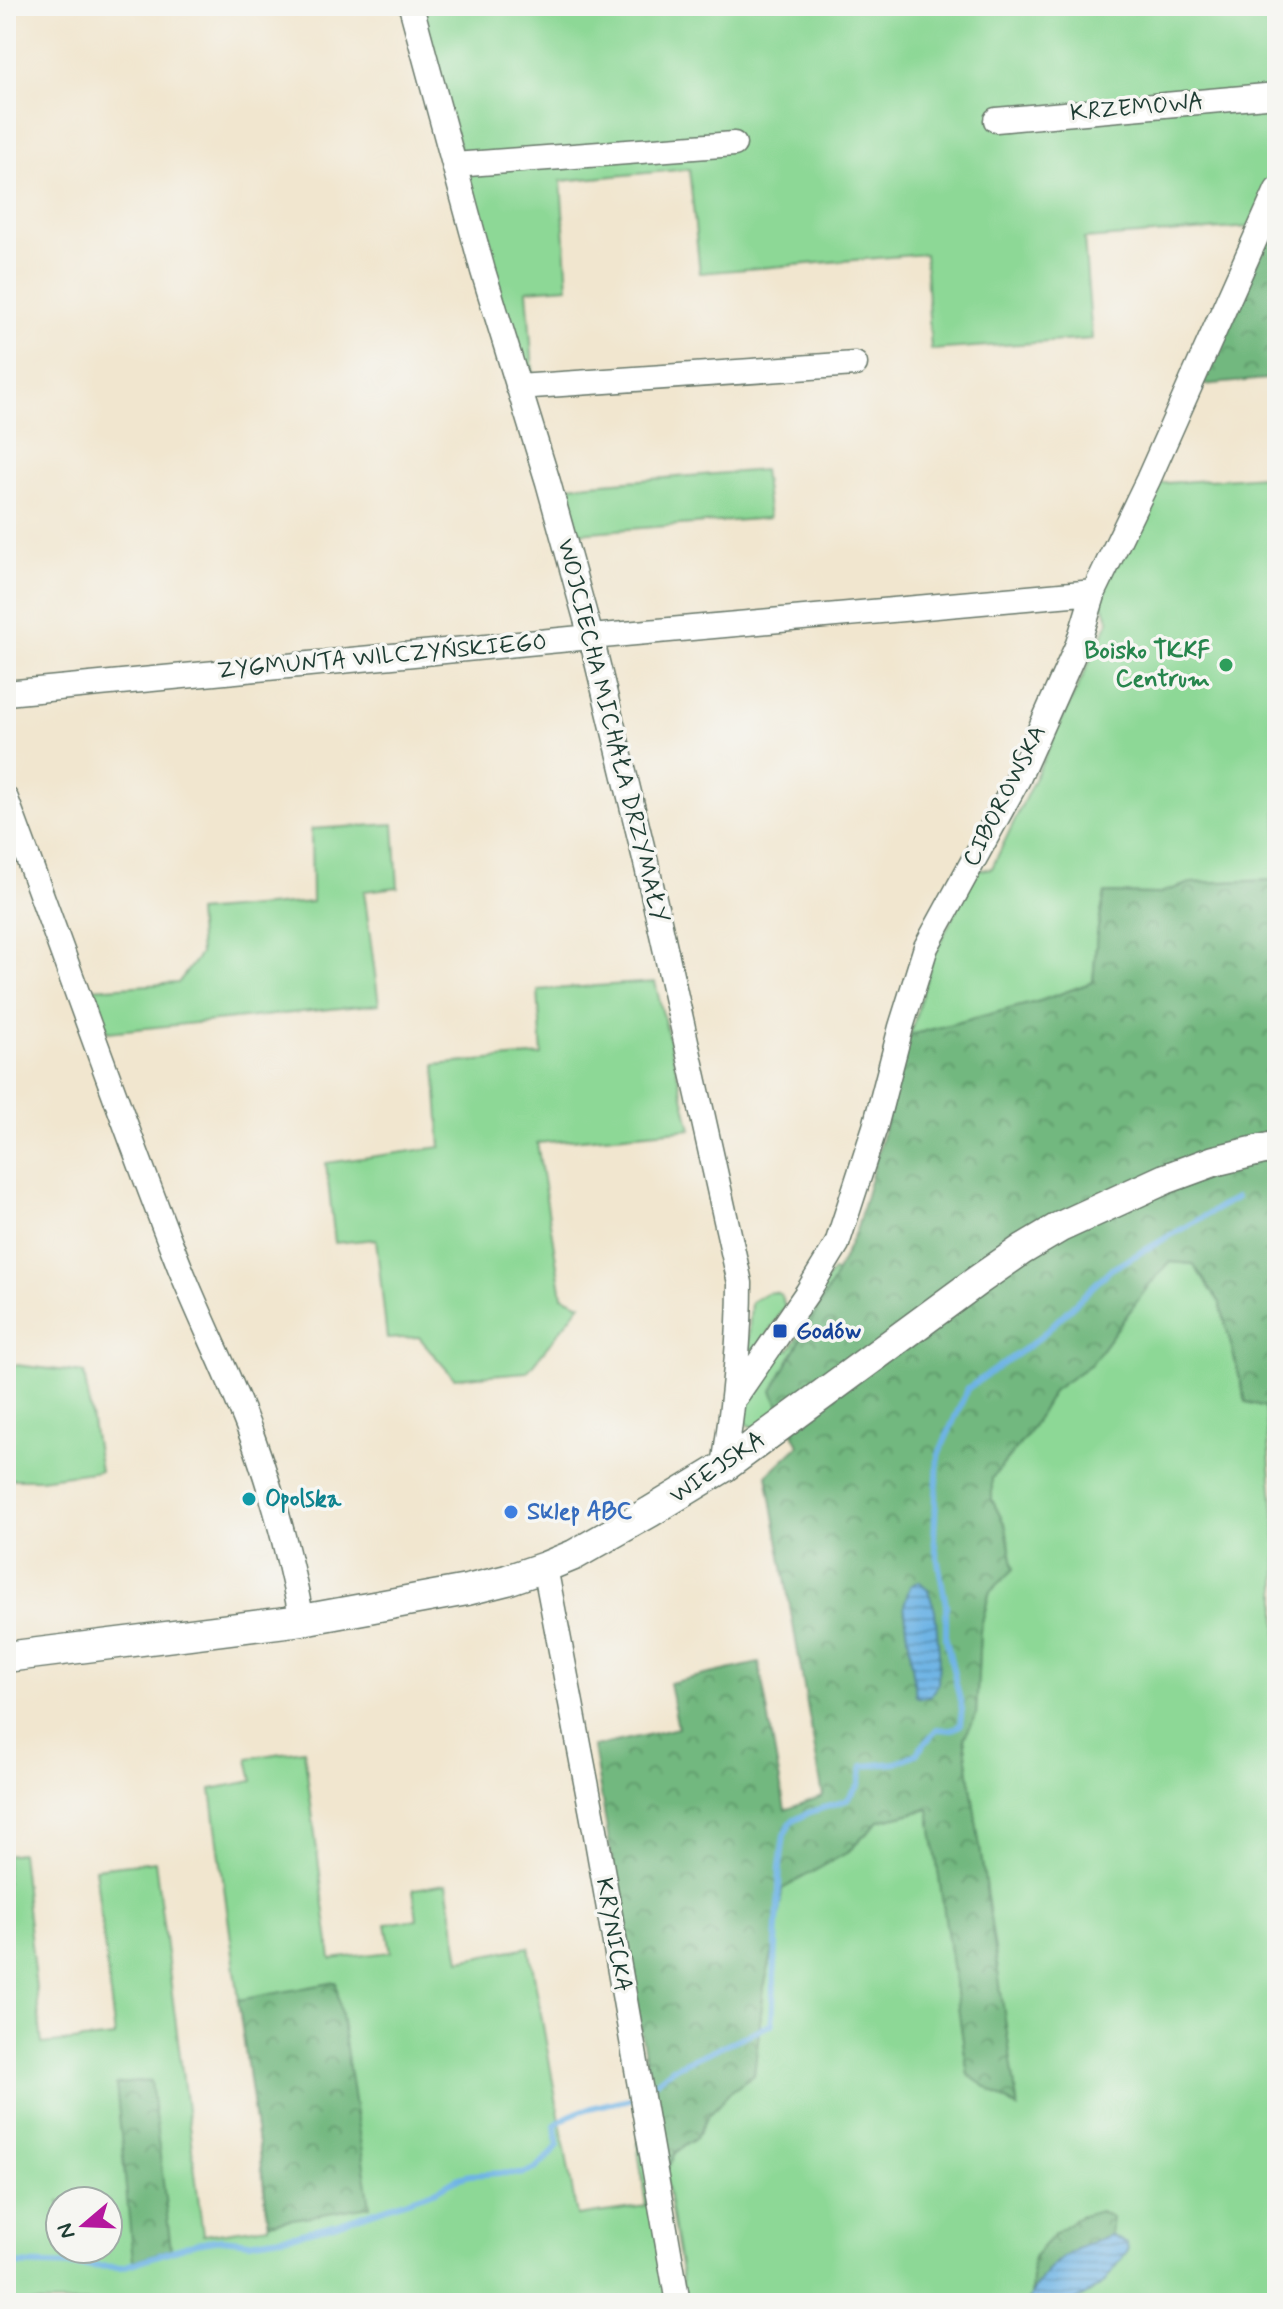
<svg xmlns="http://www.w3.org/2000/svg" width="1283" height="2309" viewBox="0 0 1283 2309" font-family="Mynerve,sans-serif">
<defs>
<pattern id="forest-crowns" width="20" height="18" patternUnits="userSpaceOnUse" patternTransform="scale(2)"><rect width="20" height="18" fill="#72b87f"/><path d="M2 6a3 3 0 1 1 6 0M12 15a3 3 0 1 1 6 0" fill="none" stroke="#5d9769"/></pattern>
<pattern id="water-rules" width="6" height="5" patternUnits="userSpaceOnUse" patternTransform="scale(2)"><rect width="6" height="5" fill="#6eb4e5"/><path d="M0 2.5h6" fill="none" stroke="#5a94ba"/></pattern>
</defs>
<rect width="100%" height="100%" fill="#f6f6f2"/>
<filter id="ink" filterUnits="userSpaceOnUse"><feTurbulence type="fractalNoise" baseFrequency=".0125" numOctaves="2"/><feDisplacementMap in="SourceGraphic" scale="16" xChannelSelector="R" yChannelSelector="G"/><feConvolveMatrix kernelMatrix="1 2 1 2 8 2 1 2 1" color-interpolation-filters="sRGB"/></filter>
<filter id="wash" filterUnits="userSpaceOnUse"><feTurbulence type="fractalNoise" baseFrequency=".006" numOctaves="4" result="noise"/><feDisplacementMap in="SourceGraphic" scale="32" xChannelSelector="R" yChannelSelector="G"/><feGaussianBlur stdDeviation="1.8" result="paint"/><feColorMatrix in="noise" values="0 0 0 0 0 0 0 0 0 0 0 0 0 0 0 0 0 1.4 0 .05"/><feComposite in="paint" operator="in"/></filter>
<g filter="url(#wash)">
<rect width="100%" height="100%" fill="#f1e6cf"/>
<path fill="#8dd896" stroke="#568a65" stroke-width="2" fill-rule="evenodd" d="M420 6H1277V169L1250 227 1084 239 1092 339 931 350 925 254 700 273 689 169 561 181 568 287 527 290 533 370 536 380 521 371Z
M763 470 769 518 578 533 567 486Z
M1277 475V880L1191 883 1157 894 1105 893 1097 933 1093 982 1040 1001 910 1035 933 957 975 871 992 868 1109 621 1100 597 1153 484Z
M394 824 398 887 364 891 379 1004 108 1032 92 989 178 983 200 954 197 912 312 902 311 829Z
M655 982 691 1129 537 1143 562 1296 581 1304 527 1372 454 1378 419 1337 387 1339 376 1239 335 1243 326 1163 441 1147 435 1065 542 1055 538 990Z
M1169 1262 1193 1264 1220 1303 1246 1402 1265 1407 1277 1547V2303H686L665 2173 675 2153 696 2138 709 2115 730 2092 754 2075 764 1987 777 1935 782 1889 848 1852 879 1821 930 1809 968 2075 1017 2108 964 1738 976 1716 980 1631 1006 1527 992 1500V1478L1028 1434 1054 1389 1091 1364 1149 1285Z
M833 1271 837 1273 833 1281 772 1391 784 1415 757 1429 745 1423 742 1407 782 1346 789 1350 799 1336 792 1331Z
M774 1292 780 1294 785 1306 747 1366 751 1302 766 1293Z
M16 1365 84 1373 100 1471 40 1479H6V1366Z
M304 1750 331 1959 391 1952 386 1924 417 1919 413 1889 447 1884 460 1960 529 1947 577 2216 646 2206 637 2142 645 2140 674 2303H6V1855L21 1853 42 2044 115 2037 95 1868 155 1861 203 2235 269 2226 211 1789 253 1781 248 1758ZM60 2201H108V2249H60Z"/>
<path fill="url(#forest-crowns)" stroke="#487a5a" stroke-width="2" d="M1277 216V378L1202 385Z
M1277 880V1410L1246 1402 1220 1303 1193 1264 1170 1262 1149 1285 1091 1364 1054 1390 1028 1434 992 1478V1500L1006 1527 1014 1569 989 1593 980 1631 976 1716 964 1738 1018 2108 968 2075 929 1809 879 1821 848 1852 782 1889 777 1935 764 1987 754 2075 730 2092 709 2115 696 2138 675 2153 665 2173 593 1747 678 1728 669 1683 759 1663 785 1810 823 1796 767 1475 799 1445 772 1391 833 1281 857 1228 910 1035 1040 1001 1093 982 1097 933 1105 893 1157 894 1191 883Z
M336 1982 370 2206 269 2223 238 2000Z
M151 2081 171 2249 133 2261 116 2084Z
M1100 2211 1112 2217 1110 2235C1082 2245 1044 2268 1031 2295L1033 2257 1057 2231 1079 2217Z"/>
<path fill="url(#water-rules)" stroke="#46788c" stroke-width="2" d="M919 1581 928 1590 935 1610 939 1651 938 1684 930 1696 921 1698 916 1696 904 1605 910 1586Z
M1110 2235 1127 2244 1128 2251 1103 2284 1072 2303H1027C1045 2264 1070 2249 1110 2235Z"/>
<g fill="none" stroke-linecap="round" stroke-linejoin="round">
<path stroke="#6eb4e5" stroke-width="6" d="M1275 1189 1277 1188
M657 2081 673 2068 772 2024 780 1866 784 1835 791 1822 808 1813 847 1800 859 1785 863 1766 896 1763 916 1754 937 1729 952 1730 960 1725 962 1709 946 1639V1605L934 1540 938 1456 968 1388 1037 1340 1110 1270 1236 1198
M6 2264 122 2267 196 2243 222 2239 249 2242 294 2235 337 2224 437 2190 456 2179 470 2175 500 2173 523 2174 535 2169 552 2153 558 2145 555 2125C576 2108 604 2105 630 2099"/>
</g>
</g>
<g filter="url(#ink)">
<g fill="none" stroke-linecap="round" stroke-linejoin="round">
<defs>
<path id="minor" d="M411 6 483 271 548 482 591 637 647 867 740 1283C740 1345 733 1406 724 1467
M996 120 1277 95
M454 165 734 144
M518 387 855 364
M6 693 591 637 1094 592
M6 799C63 951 116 1104 175 1255 199 1317 230 1376 253 1439 274 1497 290 1559 302 1620
M736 1396 807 1293 837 1244 875 1127 901 1027 926 947 1018 779 1078 644 1094 592 1148 480 1277 190
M545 1567 595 1829 678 2303"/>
<path id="tertiary" d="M6 1657 302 1620 467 1590 507 1580 545 1567 574 1555 650 1512 724 1467 977 1281 1023 1249 1060 1227 1165 1179 1214 1161 1277 1146"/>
</defs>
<use href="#minor" stroke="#68786a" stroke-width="27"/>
<use href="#tertiary" stroke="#68786a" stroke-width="33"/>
<use href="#minor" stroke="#fff" stroke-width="24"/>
<use href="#tertiary" stroke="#fff" stroke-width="30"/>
</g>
</g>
<circle fill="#2e9e5b" stroke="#f6f6f2" stroke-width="3" cx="1226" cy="665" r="8"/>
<rect fill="#1a4fb4" stroke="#f6f6f2" stroke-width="3" x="772" y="1323" width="16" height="16" rx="4"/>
<circle fill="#0f9aa8" stroke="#f6f6f2" stroke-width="3" cx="249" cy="1499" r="8"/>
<circle fill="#3f7fe0" stroke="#f6f6f2" stroke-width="3" cx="511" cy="1512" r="8"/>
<g text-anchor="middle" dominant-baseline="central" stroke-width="7" stroke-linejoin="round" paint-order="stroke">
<g font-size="24" fill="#1f3d34" stroke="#f6f6f2">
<text transform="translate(1137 108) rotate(-5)">KRZEMOWA</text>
<text transform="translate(382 657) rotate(-5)">ZYGMUNTA WILCZYŃSKIEGO</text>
<text transform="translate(612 731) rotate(76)">WOJCIECHA MICHAŁA DRZYMAŁY</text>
<text transform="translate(1005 796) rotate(-63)">CIBOROWSKA</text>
<text transform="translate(718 1468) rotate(-34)">WIEJSKA</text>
<text transform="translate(613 1935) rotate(80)">KRYNICKA</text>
</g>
<g font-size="24" font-weight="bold" fill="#27864d" stroke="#f6f6f2" text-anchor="end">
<text x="1210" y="651">Boisko TKKF<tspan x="1210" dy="28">Centrum</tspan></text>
</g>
<g font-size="24" font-weight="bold" fill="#164399" stroke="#f6f6f2" text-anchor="start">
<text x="796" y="1331">Godów</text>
</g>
<g font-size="24" font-weight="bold" fill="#0d838f" stroke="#f6f6f2" text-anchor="start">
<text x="265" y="1499">Opolska</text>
</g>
<g font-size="24" font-weight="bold" fill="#366cbe" stroke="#f6f6f2" text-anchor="start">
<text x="527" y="1512">Sklep ABC</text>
</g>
</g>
<rect width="1283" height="2309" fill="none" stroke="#f6f6f2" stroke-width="32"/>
<g transform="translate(84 2225) rotate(251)"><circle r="38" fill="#f6f6f2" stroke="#a0aca6" stroke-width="2"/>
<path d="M0-6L14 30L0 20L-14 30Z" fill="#b5179e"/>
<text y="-12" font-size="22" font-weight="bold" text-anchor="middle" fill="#1f3d34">N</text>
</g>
</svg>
